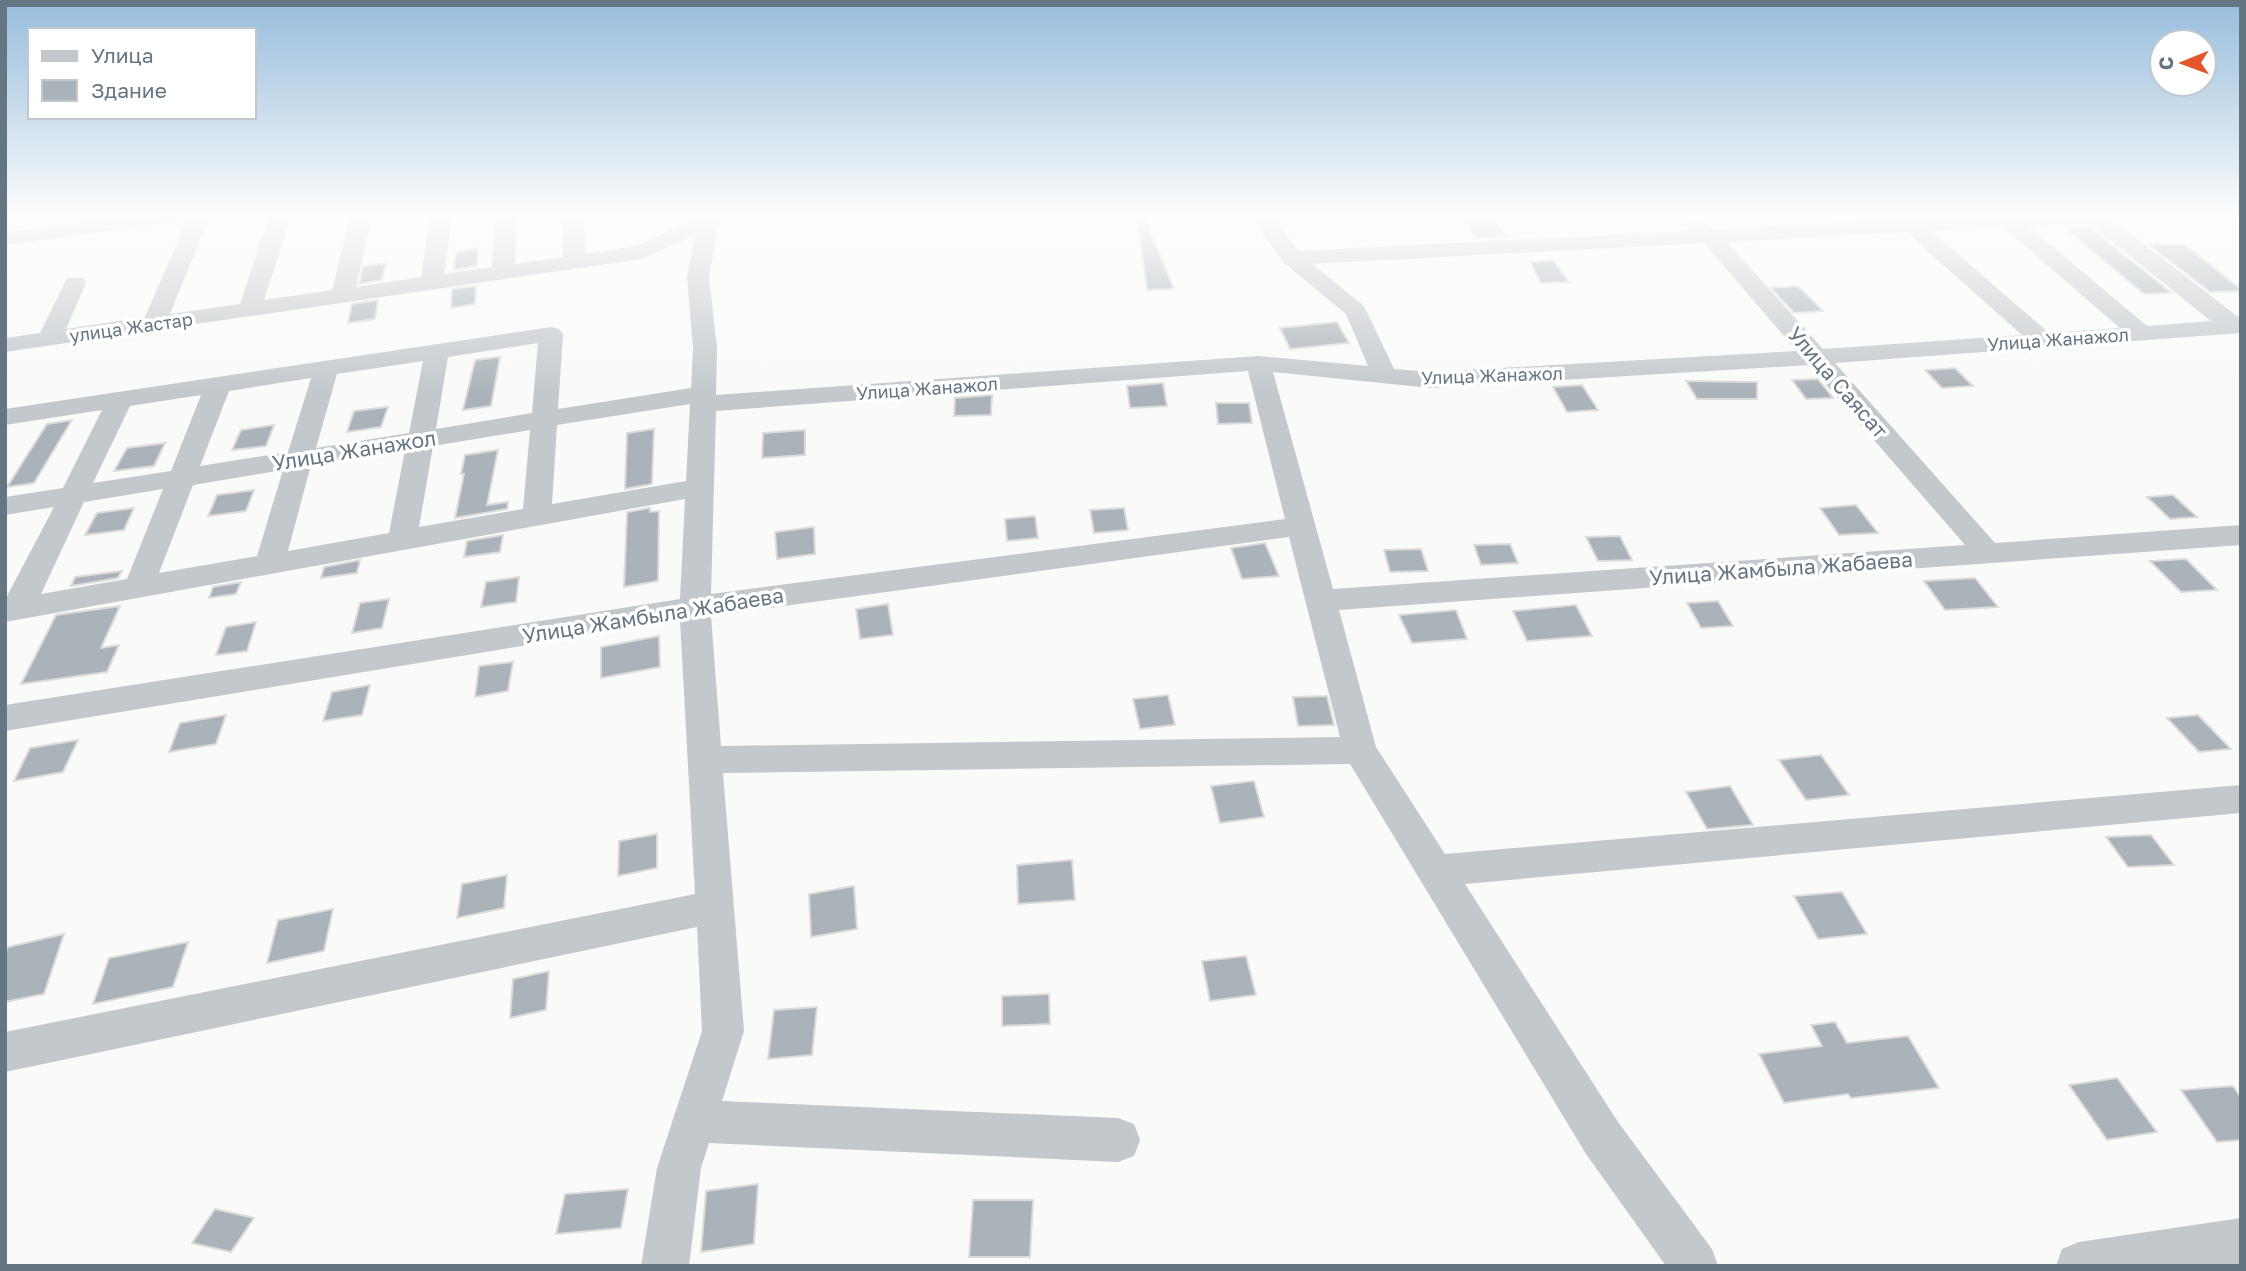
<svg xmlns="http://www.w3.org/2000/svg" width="2246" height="1271" viewBox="0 0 2246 1271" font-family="'Golos Text',sans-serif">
<rect width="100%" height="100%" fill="#fafaf8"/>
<path fill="#aab3b9" stroke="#dcdcda" stroke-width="2" d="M1137 216H1144L1174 289 1147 290Z
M1462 216H1491L1507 236 1475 238Z
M2088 226 2172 293 2144 294 2063 227Z
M2184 244 2241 289V291L2210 292 2149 245Z
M478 248 477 266 454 270 456 252Z
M1553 260 1569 282 1541 283 1530 262Z
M386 263 382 280 359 284 363 266Z
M476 286 475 304 451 308 452 289Z
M1798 286 1823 311 1794 313 1771 288Z
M378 300 375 319 348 323 352 304Z
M1337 322 1349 343 1290 349 1280 328Z
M500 357 491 406 463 410 475 360Z
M1955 368 1973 386 1942 388 1925 370Z
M1818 379 1833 398 1806 399 1792 380Z
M1686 381 1757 382V399H1697Z
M1163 383 1167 406 1130 408 1127 386Z
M1582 385 1598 410 1567 412 1553 387Z
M992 395 991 415 954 416 955 398Z
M1216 403H1249L1252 423 1218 424Z
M388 407 381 427 347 432 354 411Z
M72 420 34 483 7 487 47 424Z
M274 425 266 446 232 450 241 430Z
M654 429 652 484 625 489 627 433Z
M805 430V455L762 458 763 433Z
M165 443 154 466 114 471 127 448Z
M498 450 487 505 508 502 507 509 455 518 464 474H461L465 455Z
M254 490 246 511 208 516 217 495Z
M2173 495 2197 517 2170 519 2147 497Z
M1856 505 1878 533 1839 535 1820 508Z
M134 508 124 530 85 535 97 513Z
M650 508V512L659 511 658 581 624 587 627 512Z
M1124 508 1128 530 1094 533 1090 510Z
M1035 516 1038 538 1007 541 1005 519Z
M814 527 815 554 777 559 775 532Z
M503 535 500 552 464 557 467 541Z
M1620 536 1632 560 1598 561 1586 537Z
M1265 543 1279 576 1242 579 1231 548Z
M1510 544 1518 563 1481 565 1474 545Z
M1421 549 1428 571 1390 572 1384 550Z
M2186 559 2217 590 2181 592 2150 561Z
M360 560 357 573 321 578 324 567Z
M122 571 118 578 71 586 75 577Z
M519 577 516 602 481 607 486 582Z
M1975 578 1998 607 1945 610 1924 581Z
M241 582 236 594 209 598 213 587Z
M389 599 382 628 352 633 360 603Z
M1718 601 1733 626 1701 628 1687 603Z
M888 604 893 635 860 639 856 609Z
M1576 605 1592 636 1527 641 1513 611Z
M120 606 101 648 119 645 107 672 21 684 56 615Z
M1456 610 1467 639 1412 643 1399 615Z
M256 622 247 651 216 655 226 627Z
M659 636 660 667 601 678V647Z
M513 662 508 691 475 697 479 666Z
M370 685 362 715 323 721 332 692Z
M1168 695 1175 725 1140 729 1133 699Z
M1327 696 1334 725 1298 726 1293 697Z
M226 715 216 744 169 752 180 723Z
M2198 715 2231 749 2199 752 2167 718Z
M78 740 63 772 14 781 30 748Z
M1821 755 1849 795 1806 800 1779 760Z
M1254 781 1264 817 1220 823 1211 786Z
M1730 786 1753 825 1707 829 1686 792Z
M657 834V868L618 876 619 841Z
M2151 835 2174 865 2128 867 2106 837Z
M1072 860 1075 900 1018 904 1017 865Z
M507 875 504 908 457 918 462 884Z
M854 886 857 929 811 937 809 894Z
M1842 892 1867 934 1818 939 1794 896Z
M333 909 324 951 267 963 278 920Z
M64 934 44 994 5 1002V953L8 947Z
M188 942 173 987 93 1004 109 958Z
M1246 956 1256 995 1210 1001 1202 961Z
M549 971 546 1010 510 1018 513 979Z
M1049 994 1050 1024 1002 1026V996Z
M817 1007 812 1055 768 1059 774 1010Z
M1835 1022 1847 1043 1908 1036 1939 1088 1851 1098 1848 1094 1784 1103 1759 1054 1822 1046 1811 1025Z
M2117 1078 2157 1132 2107 1140 2069 1085Z
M2233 1086 2241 1098V1140L2217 1142 2181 1090Z
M758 1184 754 1244 701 1252 706 1191Z
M628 1189 621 1228 556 1234 565 1194Z
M973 1200H1033L1030 1257H969Z
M215 1209 254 1218 231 1252 192 1243Z"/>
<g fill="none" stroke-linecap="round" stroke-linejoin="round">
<path fill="#c3c8cc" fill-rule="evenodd" d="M130 216H210L170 314 240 304 269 216H291L264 300 332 290 350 216H372L356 287 421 277 430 216H452L444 274 492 267 495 216H517L515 264 563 257 562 216H584L585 254 637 246 698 216H720L709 277 717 348 716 395 1258 356 1368 366 1346 314 1284 263 1250 216H1272L1298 251 1690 231 1687 227 1690 222 1698 221 1715 229 1894 220 1897 216H1913L1916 219 2107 216 2241 319V333L1835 363 1995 543 2241 525V545L1339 610 1376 747 1445 854 2241 785V813L1465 884 1618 1122 1712 1249 1718 1266H1666L1586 1154 1350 764 723 773 744 1031 722 1101 1118 1118 1134 1124 1140 1140 1134 1156 1118 1162 709 1143 701 1168 689 1266H641L657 1168 702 1031 697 927 5 1072V1032L695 894 680 620 5 731V705L680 599 685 499 5 622V600L54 507 5 515V497L63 488 102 410 5 425V409L551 327 559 329 563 334 558 409 691 388 693 348 687 277 695 235 642 259 5 352V338L40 333 67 278H83L86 283 66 329 145 317 187 220 5 245V232ZM2089 223 2211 321 2147 326 2028 226ZM2003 227 2120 328 2049 333 1931 231ZM1906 232 2022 335 1823 349 1727 242ZM1704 243 1797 351 1431 372 1394 369 1364 306 1312 264ZM538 343 532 413 436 429 448 357ZM423 361 409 433 316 448 337 374ZM1809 365 1965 545 1333 589 1273 372 1431 388ZM1248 371 1285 519 711 594 716 411ZM311 378 288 452 200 466 229 391ZM201 395 171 471 93 483 130 406ZM690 404 686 481 552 504 557 425ZM530 430 523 509 419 527 433 446ZM405 450 389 533 288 551 311 465ZM283 470 257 556 159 573 193 485ZM163 489 127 579 41 594 84 502ZM1289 537 1340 737 721 746 711 616Z
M2241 1218V1264L2056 1266 2062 1249 2079 1242Z"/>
</g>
<linearGradient id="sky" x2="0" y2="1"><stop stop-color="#96bcdc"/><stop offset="0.55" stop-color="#fdfdfc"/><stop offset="1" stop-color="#fdfdfc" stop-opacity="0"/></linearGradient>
<rect width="2246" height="394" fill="url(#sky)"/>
<g text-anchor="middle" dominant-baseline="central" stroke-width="7" stroke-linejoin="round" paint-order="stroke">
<g font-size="18" fill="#657683" stroke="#fff">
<text transform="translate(131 327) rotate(-8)">улица Жастар</text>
<text transform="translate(2058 339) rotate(-4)">Улица Жанажол</text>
<text transform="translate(1492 375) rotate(-2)">Улица Жанажол</text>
<text transform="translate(927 388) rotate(-4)">Улица Жанажол</text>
</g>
<g font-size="21" fill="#657683" stroke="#fff">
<text transform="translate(1838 382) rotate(49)">Улица Саясат</text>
<text transform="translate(354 450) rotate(-9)">Улица Жанажол</text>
<text transform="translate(1781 568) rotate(-4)">Улица Жамбыла Жабаева</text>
<text transform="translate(653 615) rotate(-9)">Улица Жамбыла Жабаева</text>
</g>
</g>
<rect width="2246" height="1271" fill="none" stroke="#657683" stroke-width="14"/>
<rect x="28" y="28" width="228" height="91" fill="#ffffff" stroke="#c1c8cd" stroke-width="2"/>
<rect x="42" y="51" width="35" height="10" fill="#c3c8cc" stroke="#c1c8cd" stroke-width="2"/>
<text x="91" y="63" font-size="21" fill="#657683">Улица</text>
<rect x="42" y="80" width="35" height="21" fill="#aab3b9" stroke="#c1c8cd" stroke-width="2"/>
<text x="91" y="98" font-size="21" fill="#657683">Здание</text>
<g transform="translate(2183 63) rotate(269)"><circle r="33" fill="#ffffff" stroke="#c1c8cd" stroke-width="2"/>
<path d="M0-5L12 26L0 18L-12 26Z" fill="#e4572e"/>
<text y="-10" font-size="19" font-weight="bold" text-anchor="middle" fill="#657683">С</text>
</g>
</svg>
